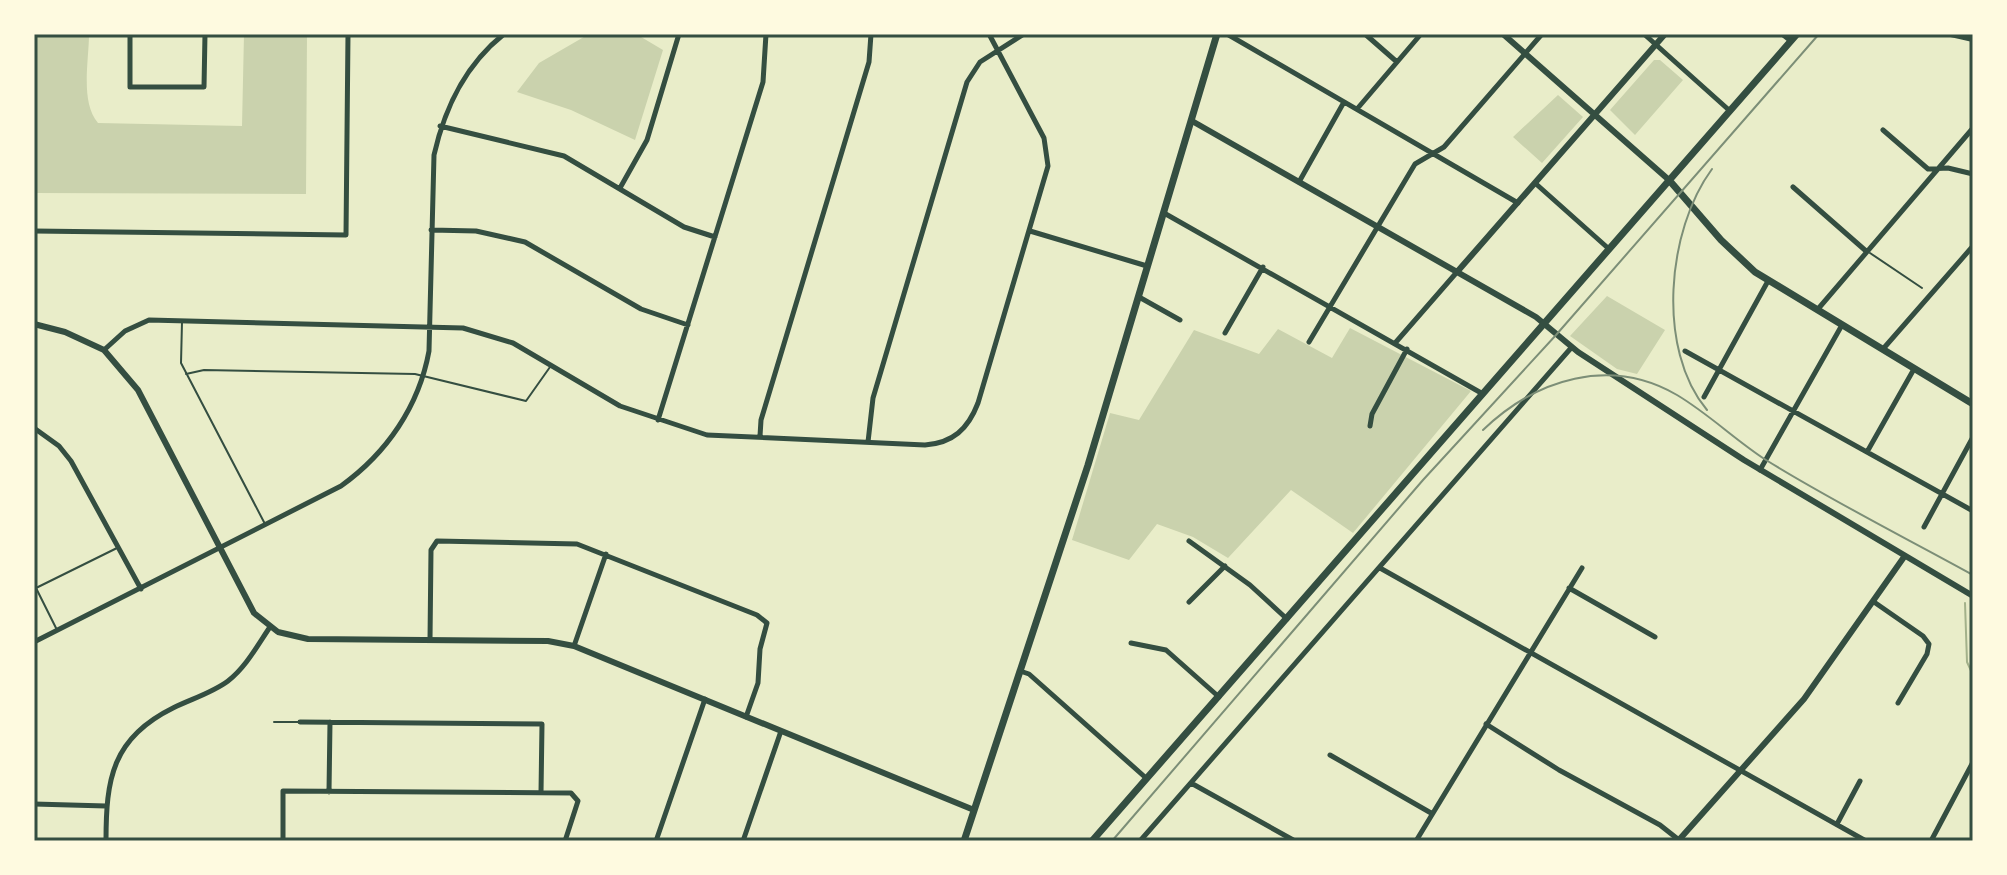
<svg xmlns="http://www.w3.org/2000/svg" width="2007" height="875" viewBox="0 0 2007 875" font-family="Rubik,sans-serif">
<rect width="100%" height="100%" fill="#e9edc9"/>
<path fill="#cad2ad" d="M34 34H89C89 61 80 102 98 123L242 126 244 34H307L306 194 34 193Z
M589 34H636L663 50 635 140 571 110 517 92 539 63Z
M1654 60H1660L1683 80 1635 135 1610 110Z
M1558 95 1583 117 1542 163 1513 137Z
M1607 296 1665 330 1637 374 1617 369 1570 336Z
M1350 328 1471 391 1353 533 1291 490 1228 558 1193 537 1157 524 1129 560 1072 540 1110 413 1139 420 1194 330 1259 354 1278 329 1332 358Z"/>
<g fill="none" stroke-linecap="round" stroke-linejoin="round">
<path stroke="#a3b18a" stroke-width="2" d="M1965 603 1967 662 1973 675"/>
<path stroke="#344e41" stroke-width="2" d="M1870 253 1922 288
M182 322 181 363 265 524
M186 374 204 370 415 374 526 401 550 367
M57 630 36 588 117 548
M274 722H299"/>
<path stroke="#344e41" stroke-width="5" d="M130 34V87H204L205 34
M1227 34 1518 203
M1365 34 1397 62
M1644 34 1730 111
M1782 34 1791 41
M1357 109 1421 34
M440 126 564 156 684 227 715 237
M1883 130 1928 169 1948 168 1973 174
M1299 182 1344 102
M1535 183 1609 249
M1793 187 1866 251
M620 188 647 140 679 34
M1164 213 1483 394
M431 230 476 231 525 242 641 309 688 325
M34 231 346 235 348 34
M1030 231 1147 266
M1139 297 1180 320
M1818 309 1973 128
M1225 333 1263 267
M1309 342 1415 164 1444 147 1542 34
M1396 342 1457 272
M1883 349 1973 246
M104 350 125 331 149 320 463 328 513 343 620 406 707 435 925 445C953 443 968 429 978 403L1048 166 1044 138 989 34
M1685 351 1973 511
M1704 397 1768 281
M658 420 763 82 766 34
M1370 426 1372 414 1407 349
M34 428 59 446 71 461 141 589
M760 436 761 420 869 62 871 34
M868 442 873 398 967 82 980 62 1024 34
M1867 452 1914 369
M1760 470 1842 325
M1924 527 1973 437
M1189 541 1250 585 1287 619
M1380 568 1866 841
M1569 588 1655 637
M1189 602 1225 566
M1874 602 1923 636 1929 644 1927 654 1898 703
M430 640 431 550 437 541 577 544 757 615 767 623 760 649 758 683 746 717
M34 642 341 486C387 453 419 406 429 351L434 155C445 107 465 65 504 34
M1131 643 1166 650 1219 697
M574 646 606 554
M1020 671 1029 674 1146 778
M300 722 542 724 541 793
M1486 724 1559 770 1660 825 1679 840
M1330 755 1431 813
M1191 783 1295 841
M329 792 330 722
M34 804 106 806
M1837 824 1860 781
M106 841C106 779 112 738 173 708 191 699 212 693 228 681 246 667 257 646 270 627
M283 841V791L571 793 578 801 565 841
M656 841 705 699
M743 841 781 731
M1140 841 1571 348
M1416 841 1582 568
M1931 841 1973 762"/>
<path stroke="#344e41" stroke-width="6" d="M1503 34 1669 180
M1951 34 1973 39
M1192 121 1536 317 1578 352 1744 460 1973 596
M1457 272 1665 34
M34 324 65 332 104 350 138 390 254 613 278 632 308 639 548 641 574 646 974 810
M1678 841 1804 699 1904 557"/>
<path stroke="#344e41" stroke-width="7" d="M1669 180 1721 240 1755 272 1973 404
M964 841 1088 465 1217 34
M1092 841 1797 34"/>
<path stroke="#7c8e77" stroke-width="2" d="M1707 410C1656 349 1667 230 1712 169
M1483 430C1536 379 1610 356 1677 395 1709 414 1735 440 1766 460 1832 501 1904 537 1973 575
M1112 841 1423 480 1556 335 1819 34"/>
</g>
<rect width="2007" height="875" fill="none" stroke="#fefae0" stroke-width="72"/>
<rect x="36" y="36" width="1935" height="803" fill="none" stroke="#344e41" stroke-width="3"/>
</svg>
